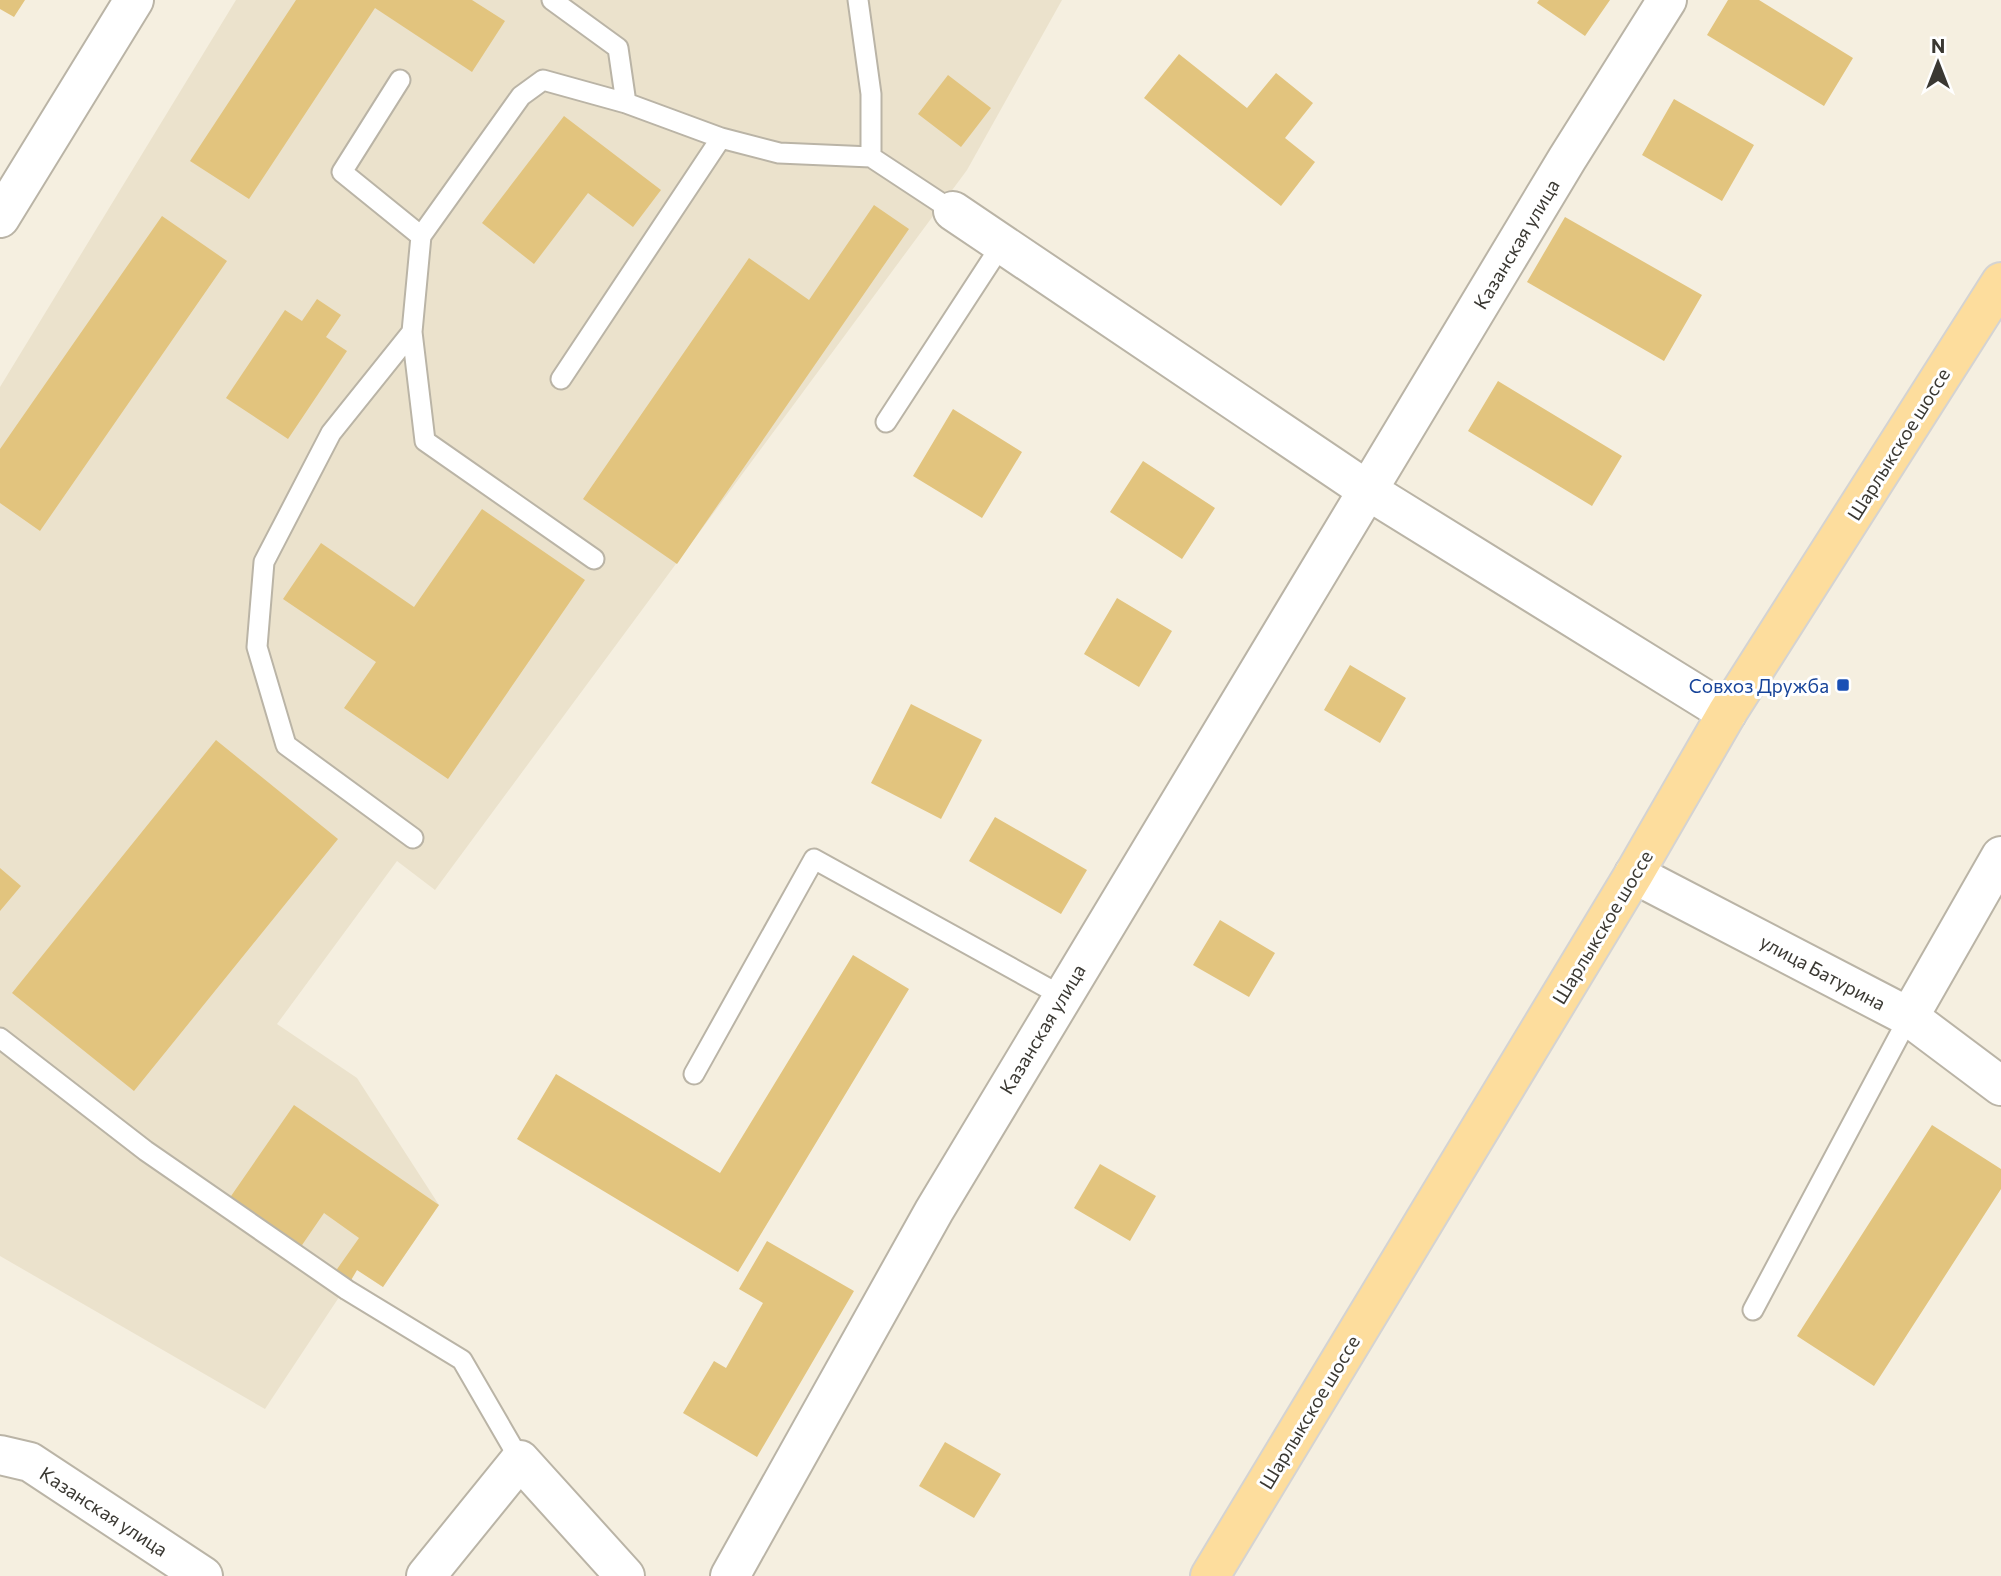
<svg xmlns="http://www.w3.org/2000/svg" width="2001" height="1576" viewBox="0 0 2001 1576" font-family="Commissioner,sans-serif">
<rect width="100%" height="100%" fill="#f5efe0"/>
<path fill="#ebe2cc" d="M236 0H1062L967 170 435 890 397 861 277 1024 357 1078 439 1205 383 1287 357 1270 265 1409 0 1256V387Z"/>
<path fill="#e2c47e" d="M0 0H25L14 17 0 9Z
M296 0H472L505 21 472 72 375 8 249 199 190 161Z
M1539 0H1610L1585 36 1537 3Z
M1728 0H1759L1853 58 1824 106 1707 35Z
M1179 54 1247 108 1276 73 1313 103 1285 138 1315 162 1281 206 1144 98Z
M948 75 991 108 961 147 918 114Z
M1674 99 1754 145 1722 201 1642 155Z
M564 116 661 190 633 227 588 193 534 264 482 223Z
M874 205 909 229 677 564 583 499 749 258 809 300Z
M162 216 227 261 40 531 0 503V449Z
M1565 217 1702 295 1664 361 1527 282Z
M317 299 341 315 326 337 347 351 288 439 226 398 285 310 302 321Z
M1498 381 1622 456 1592 506 1468 431Z
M953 409 1022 452 982 518 913 476Z
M1143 461 1215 508 1182 559 1110 512Z
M482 509 585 580 448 779 344 708 376 662 283 599 321 543 414 607Z
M1117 598 1172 631 1139 687 1084 654Z
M1350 665 1406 698 1380 743 1324 710Z
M911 704 982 740 941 819 871 783Z
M216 740 338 839 134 1091 12 993Z
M995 817 1087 870 1061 914 969 861Z
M0 868 21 886 0 911Z
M1220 920 1275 953 1249 997 1193 965Z
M853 955 909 989 738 1272 517 1139 556 1074 720 1173Z
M294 1105 439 1205 383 1287 357 1270 350 1282 335 1272 359 1238 324 1213 300 1248 229 1199Z
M1932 1125 2001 1169V1189L1874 1386 1797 1336Z
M1100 1164 1156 1196 1130 1241 1074 1208Z
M767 1241 854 1291 757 1457 683 1413 714 1361 726 1368 763 1303 739 1289Z
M945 1442 1001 1474 974 1518 919 1486Z"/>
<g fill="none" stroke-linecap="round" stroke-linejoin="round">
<defs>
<path id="lane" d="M552 0 618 48 626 103
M858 0 871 94V157
M400 80 342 172 421 236
M412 332 425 441 594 559
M561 379 721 138
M886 422 1002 244
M413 838 286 745 257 647 264 562 331 433 412 332 421 236 521 96 543 80 626 103 721 138 779 153 871 157 953 211
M0 1038 146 1151 347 1290 462 1360 520 1460
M694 1074 814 859 1062 996
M1753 1310 1909 1017"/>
<path id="street" d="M953 211 1367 490 1727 713
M0 218 134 0
M1634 874 1909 1017 2001 1086
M1909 1017 2001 856
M0 1455 30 1462 203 1576
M426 1576 520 1460 625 1576
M730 1576 934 1211 1567 159 1667 0"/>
<path id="primary" d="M1210 1576 1634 874 1727 713 2001 282"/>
</defs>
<use href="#lane" stroke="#bab4a6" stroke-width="23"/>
<use href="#street" stroke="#bab4a6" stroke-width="42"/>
<use href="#primary" stroke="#d4d3d2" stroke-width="42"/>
<use href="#lane" stroke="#fff" stroke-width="19"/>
<use href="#street" stroke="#fff" stroke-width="38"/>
<use href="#primary" stroke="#fddd9d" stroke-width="38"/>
</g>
<rect fill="#1a4fb4" stroke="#fff" stroke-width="2.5" x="1836" y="678" width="14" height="14" rx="3.5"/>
<g text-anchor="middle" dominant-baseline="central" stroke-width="6" stroke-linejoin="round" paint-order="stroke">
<g font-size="19" fill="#3a3832" stroke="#fff">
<text transform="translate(1516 244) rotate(-59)">Казанская улица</text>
<text transform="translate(1898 444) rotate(-58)">Шарлыкское шоссе</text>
<text transform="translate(1602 927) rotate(-59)">Шарлыкское шоссе</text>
<text transform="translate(1823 972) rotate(28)">улица Батурина</text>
<text transform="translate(1042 1029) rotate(-59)">Казанская улица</text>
<text transform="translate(1309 1412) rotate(-59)">Шарлыкское шоссе</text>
<text transform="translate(104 1511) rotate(33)">Казанская улица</text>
</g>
<g font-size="19" fill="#164399" stroke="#fff" text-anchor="end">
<text x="1829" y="685">Совхоз Дружба</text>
</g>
</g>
<g transform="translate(1938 63)" stroke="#ffffff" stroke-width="5" paint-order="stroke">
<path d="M0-5L12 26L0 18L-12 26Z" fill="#3a3832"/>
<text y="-10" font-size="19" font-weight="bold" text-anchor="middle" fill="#3a3832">N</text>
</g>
</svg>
